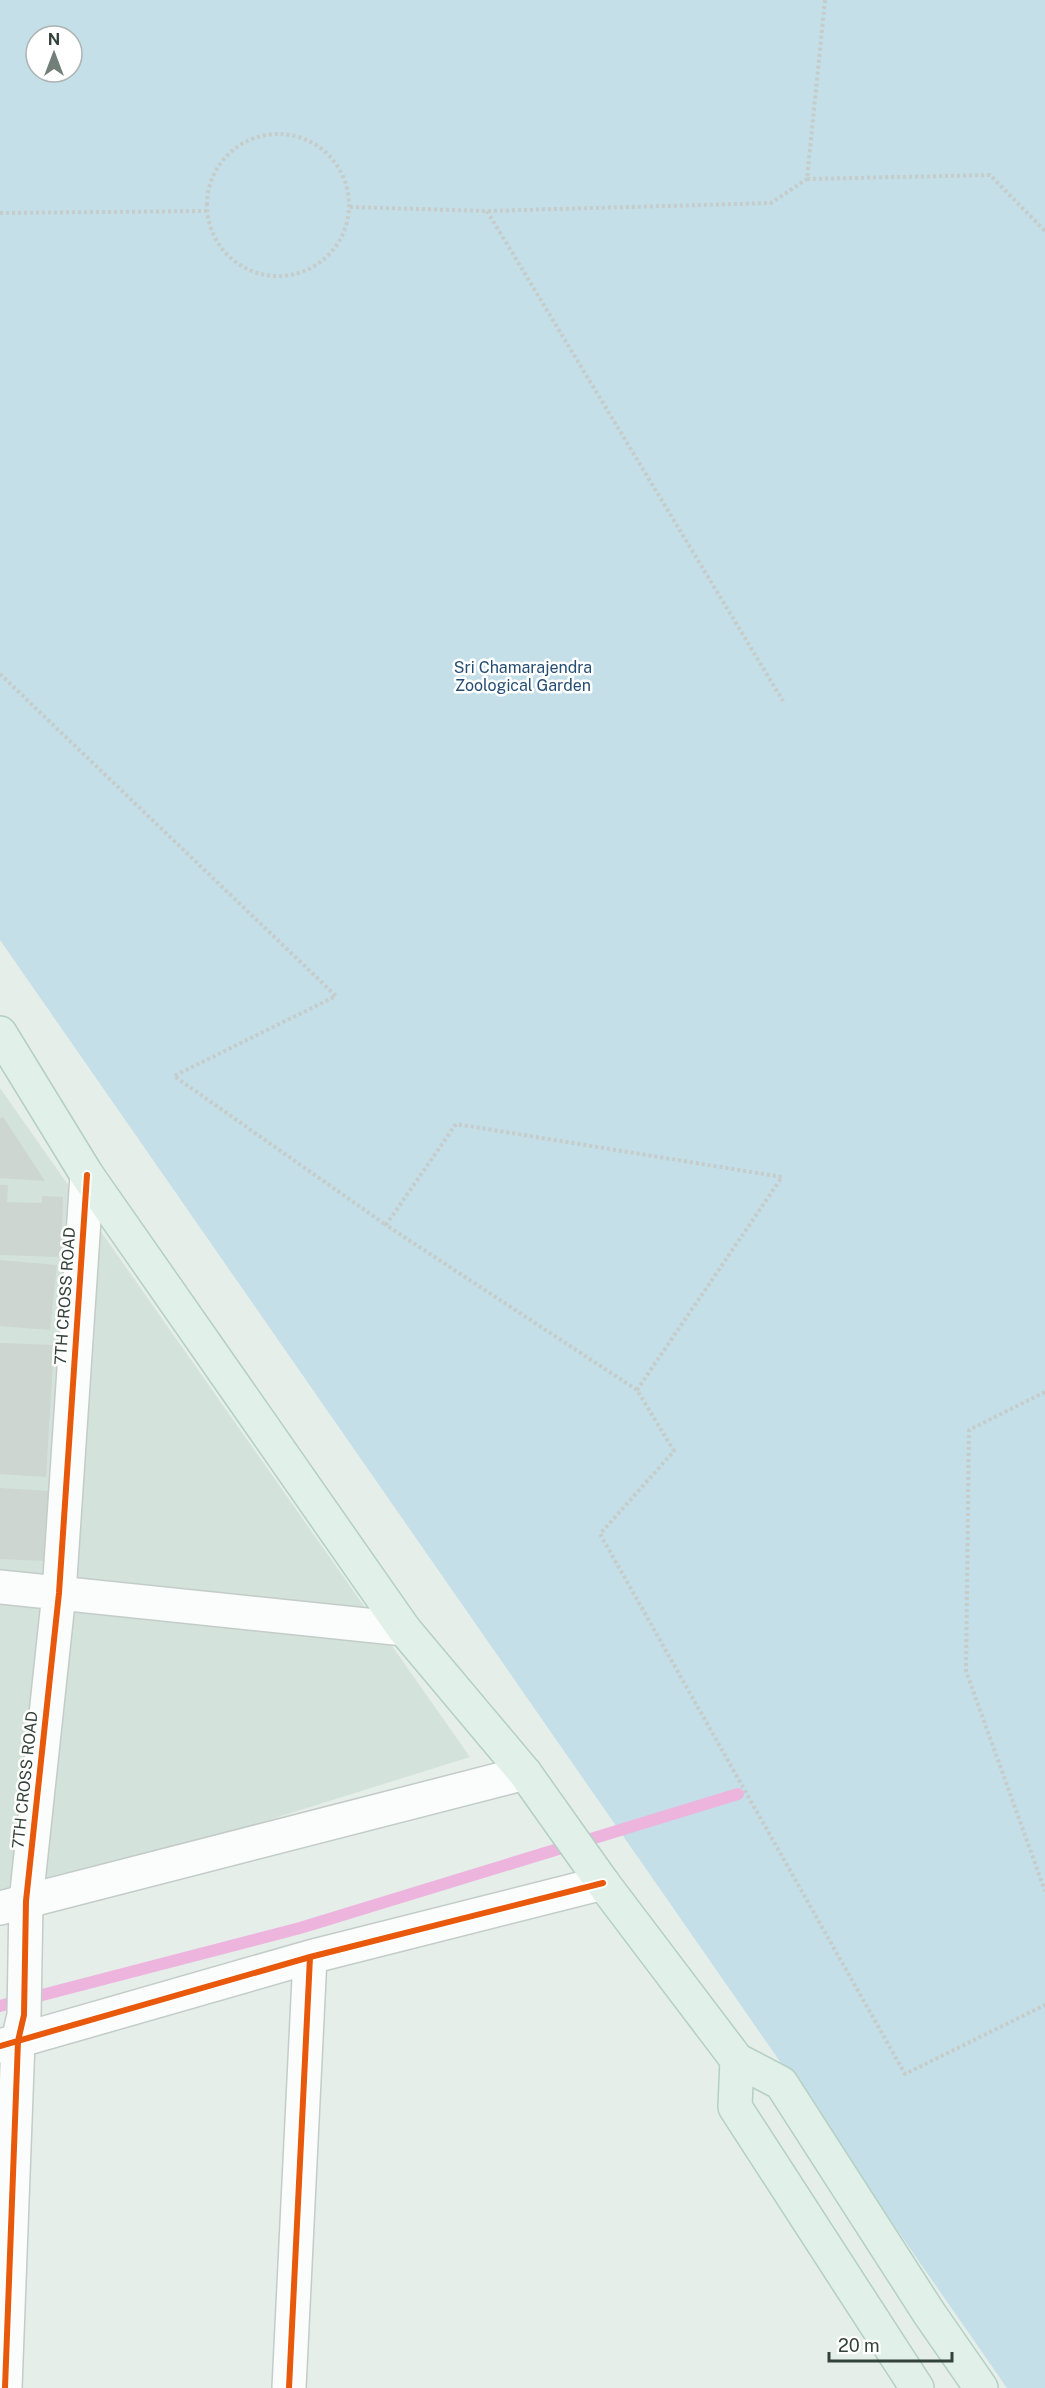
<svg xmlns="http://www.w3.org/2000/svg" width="1045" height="2388" viewBox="0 0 1045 2388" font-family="'Public Sans',sans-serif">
<rect width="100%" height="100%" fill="#e6eeea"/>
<path fill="#d3e2db" d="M0 1088 470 1757 0 1904Z"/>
<path fill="#c4dfe8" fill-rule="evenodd" d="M0 0H1045V2388H1007L0 940ZM36 36H72V72H36Z"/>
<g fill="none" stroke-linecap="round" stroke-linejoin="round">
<path stroke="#edb5de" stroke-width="12" d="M0 2006 300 1928 738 1794"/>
</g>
<path fill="#cdd6d1" d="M3 1117 45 1181 0 1178V1118Z
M0 1185H8L7 1202 42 1203V1196L63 1197 61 1257 0 1255Z
M0 1260 57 1265 50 1330 0 1326Z
M0 1343 54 1345 46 1477 0 1474Z
M0 1488 50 1491 44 1561 0 1559Z"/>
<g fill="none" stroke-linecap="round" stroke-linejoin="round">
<defs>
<path id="minor" d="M0 1587 404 1629
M0 1908 525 1773
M0 2046 310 1957 603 1883
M5 2388 18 2041 24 2015 26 1901 59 1593 87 1175
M289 2388 310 1957"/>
<path id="primary" d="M0 1033 87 1175 404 1629 525 1773 603 1883 737 2060 781 2083 929 2313 981 2388
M737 2060 735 2107 917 2388"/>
</defs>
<use href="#minor" stroke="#c3ccc8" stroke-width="36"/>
<use href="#primary" stroke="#b3d0c3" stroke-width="36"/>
<path stroke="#c5ccc9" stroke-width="4" stroke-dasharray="3 3" stroke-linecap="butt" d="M825 0 807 179 990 175 1045 231
M207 205a71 71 0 1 1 142 0a71 71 0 1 1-142 0Z
M350 207 487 211 771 203 807 179
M487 211 783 701
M0 213 207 211
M0 674 336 996 174 1076 386 1225
M637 1390 782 1177 456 1124 386 1225 637 1390 674 1451 600 1534 905 2074 1045 2005
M1045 1392 969 1430 966 1671 1045 1891"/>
<use href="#minor" stroke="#fbfcfc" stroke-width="33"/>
<use href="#primary" stroke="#e1f0e9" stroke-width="33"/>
<defs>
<path id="cycleway" d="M0 2046 310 1957 603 1883
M5 2388 18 2041 24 2015 26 1901 59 1593 87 1175
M289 2388 310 1957"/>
</defs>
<use href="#cycleway" stroke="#fff" stroke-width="10"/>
<use href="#cycleway" stroke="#e8590c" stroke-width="6"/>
</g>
<g text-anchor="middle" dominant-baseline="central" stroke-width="5" stroke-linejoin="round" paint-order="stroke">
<g font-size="16" fill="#264e74" stroke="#fff">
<text x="523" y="667">Sri Chamarajendra<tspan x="523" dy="18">Zoological Garden</tspan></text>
</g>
<g font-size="16" fill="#33423a" stroke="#fff">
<text transform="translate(65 1296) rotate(-86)">7TH CROSS ROAD</text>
<text transform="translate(25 1780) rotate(-84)">7TH CROSS ROAD</text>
</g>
</g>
<g transform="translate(54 54)"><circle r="28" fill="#ffffff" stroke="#adb3b0" stroke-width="1.5"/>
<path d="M0-4.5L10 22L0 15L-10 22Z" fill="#727e78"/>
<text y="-9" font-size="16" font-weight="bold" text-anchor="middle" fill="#33423a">N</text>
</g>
<path d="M829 2352v9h123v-9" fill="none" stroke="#33423a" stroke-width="3"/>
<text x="838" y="2352" font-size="18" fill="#33423a" stroke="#ffffff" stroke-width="4.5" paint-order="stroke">20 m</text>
</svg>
